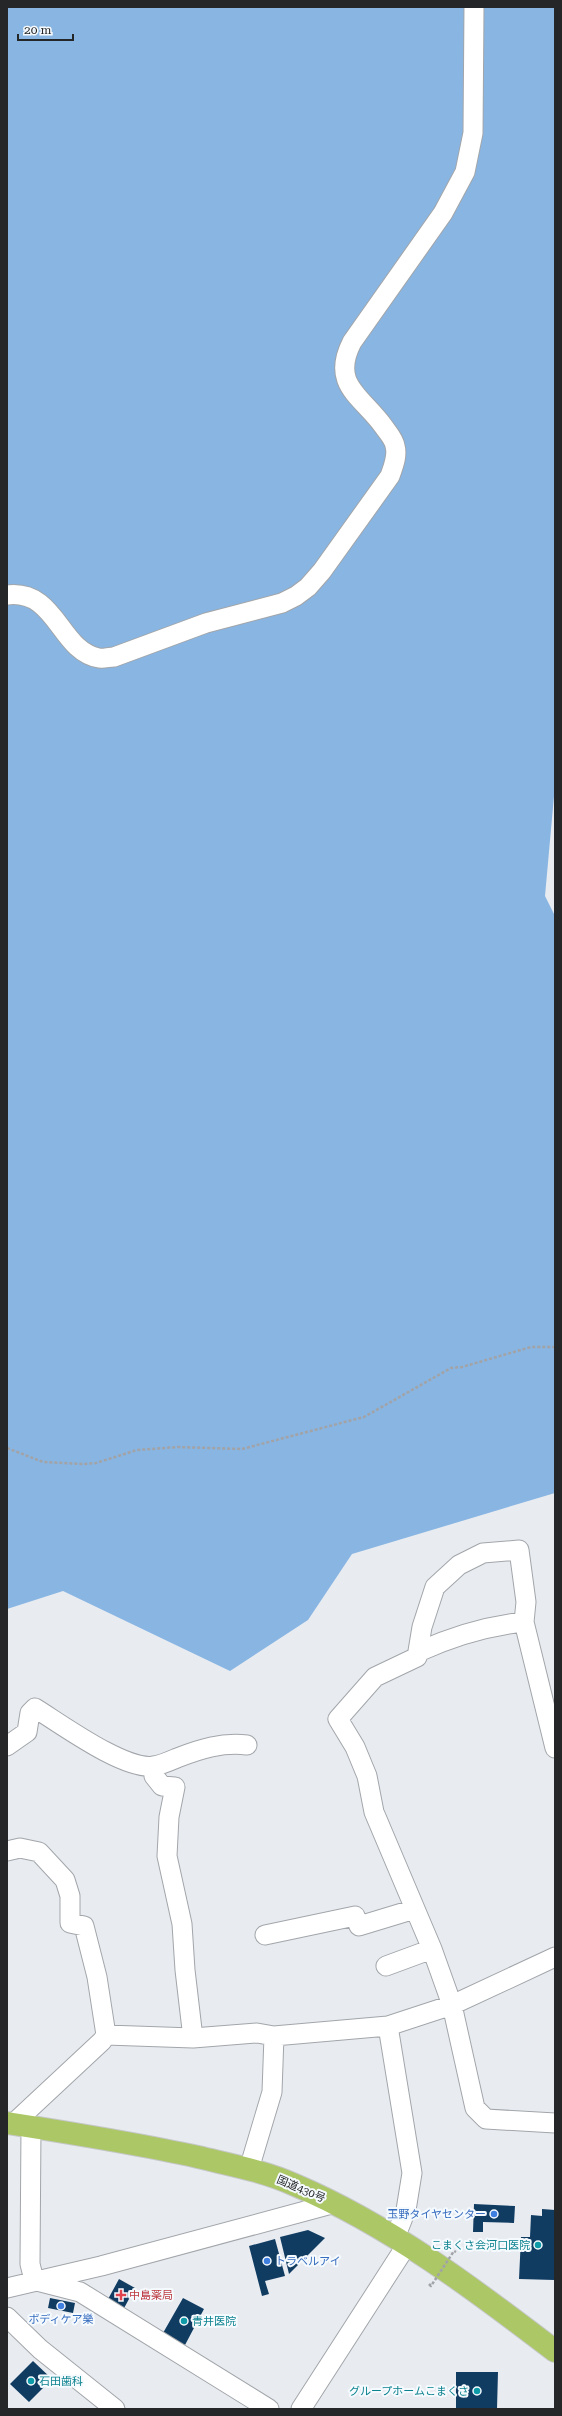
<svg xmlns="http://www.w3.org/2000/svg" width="562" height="2416" viewBox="0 0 562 2416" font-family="'Roboto Serif','Noto Sans JP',serif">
<rect width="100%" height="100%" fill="#e8ecf1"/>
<path fill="#89b5e2" d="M7 7H555V785L545 896 555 916V1493L352 1554 308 1620 230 1671 63 1591 7 1609Z"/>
<path fill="#113c62" d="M474 2204 515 2206 514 2223 483 2222V2232H473Z
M542 2209 555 2210 554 2280 519 2279 521 2237H530L531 2215 542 2216Z
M308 2230 325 2238 289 2274 280 2237Z
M275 2239 285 2276 265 2281 269 2294 262 2296 249 2246Z
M119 2279 135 2288 123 2310 107 2301Z
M50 2298 75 2303 73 2313 48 2308Z
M183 2298 204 2309 185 2345 163 2333Z
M33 2361 52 2379 29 2402 10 2384Z
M456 2372H498L497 2409H456Z"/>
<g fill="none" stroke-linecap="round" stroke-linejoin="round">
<defs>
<path id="minor" d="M7 595C57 589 59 651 99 658 103 659 109 657 114 657L206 623 282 603 296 596 308 587 322 571 390 476C393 467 398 456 395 446 394 439 388 433 384 427 362 396 330 385 352 342L443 213 465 172 473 133 474 7
M418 1652C453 1636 486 1626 524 1622
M7 1746 27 1732 30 1713 35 1708C61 1724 125 1771 154 1766 161 1765 170 1761 177 1758 200 1749 222 1742 247 1745
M555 1748 524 1622 526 1602 519 1550 483 1553 459 1565 435 1587 422 1627 417 1657 375 1677 338 1719 355 1747 367 1776 374 1812 432 1949 452 2005 475 2108 486 2119 555 2123
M153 1766 154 1776 162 1786 175 1787 169 1817 167 1856 182 1924 185 1970 193 2038
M7 1851 20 1848 39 1852 65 1880 70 1896V1923L84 1926 97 1977 106 2035 102 2041 13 2124
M265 1935 355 1916 359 1926 415 1909
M386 1966 432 1949
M388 2026 412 2173 406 2210 395 2238
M106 2035 193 2038 257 2033 274 2036
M31 2127 30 2264 34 2280
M249 2169 272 2092 274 2036 388 2026 452 2005 555 1957
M37 2281 80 2292 269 2409
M7 2288 101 2266 335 2203
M7 2317 40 2349 115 2409
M301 2409 406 2246"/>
<path id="trunk" d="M7 2123C71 2133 135 2143 198 2157 231 2165 264 2171 295 2185 389 2225 474 2289 555 2351"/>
</defs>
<use href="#minor" stroke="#a2a6aa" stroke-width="21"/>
<use href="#trunk" stroke="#c6c7c7" stroke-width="24"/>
<path stroke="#a1a3a7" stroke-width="2.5" stroke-dasharray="3 2" stroke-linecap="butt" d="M7 1448 43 1462 83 1464 96 1463 137 1450 178 1447 242 1449 364 1417 451 1368 462 1367 531 1347H555"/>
<use href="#minor" stroke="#fff" stroke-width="19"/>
<use href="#trunk" stroke="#acc766" stroke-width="22"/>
<path stroke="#a1a3a7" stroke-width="2.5" stroke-dasharray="3 2" stroke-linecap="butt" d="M429 2284 431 2286 454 2251 456 2252"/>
</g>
<g fill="#3f7fe0" stroke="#f5fafe" stroke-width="1.5">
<circle cx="494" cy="2214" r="4"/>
<circle cx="267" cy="2261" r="4"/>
<circle cx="61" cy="2306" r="4"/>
</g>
<g fill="#0f9aa8" stroke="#f5fafe" stroke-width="1.5">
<circle cx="538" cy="2245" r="4"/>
<circle cx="184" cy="2321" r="4"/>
<circle cx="31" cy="2381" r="4"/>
<circle cx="477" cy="2391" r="4"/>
</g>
<path fill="#e0444e" stroke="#f5fafe" stroke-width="1.5" d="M119 2289h4v4h4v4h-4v4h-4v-4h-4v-4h4z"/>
<g text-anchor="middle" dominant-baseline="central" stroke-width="4" stroke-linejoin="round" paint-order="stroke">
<g font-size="11" fill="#252628" stroke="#f5fafe">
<text transform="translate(301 2189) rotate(23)">国道430号</text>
</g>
<g font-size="11" fill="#366cbe" stroke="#f5fafe" text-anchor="end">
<text x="486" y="2214">玉野タイヤセンター</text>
<text x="275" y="2261" text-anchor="start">トラベルアイ</text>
<text x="61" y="2319" text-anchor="middle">ボディケア樂</text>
</g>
<g font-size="11" fill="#0d838f" stroke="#f5fafe" text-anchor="end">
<text x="530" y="2245">こまくさ会河口医院</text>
<text x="192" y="2321" text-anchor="start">青井医院</text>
<text x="39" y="2381" text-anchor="start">石田歯科</text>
<text x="469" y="2391">グループホームこまくさ</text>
</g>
<g font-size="11" fill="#be3a42" stroke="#f5fafe" text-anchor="start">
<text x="129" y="2295">中島薬局</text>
</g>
</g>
<rect width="562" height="2416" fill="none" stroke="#252628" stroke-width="16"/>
<path d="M18 34v6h55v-6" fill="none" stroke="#252628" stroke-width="2"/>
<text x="24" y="34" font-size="12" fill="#252628" stroke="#f5fafe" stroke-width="3" paint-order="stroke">20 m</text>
</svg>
